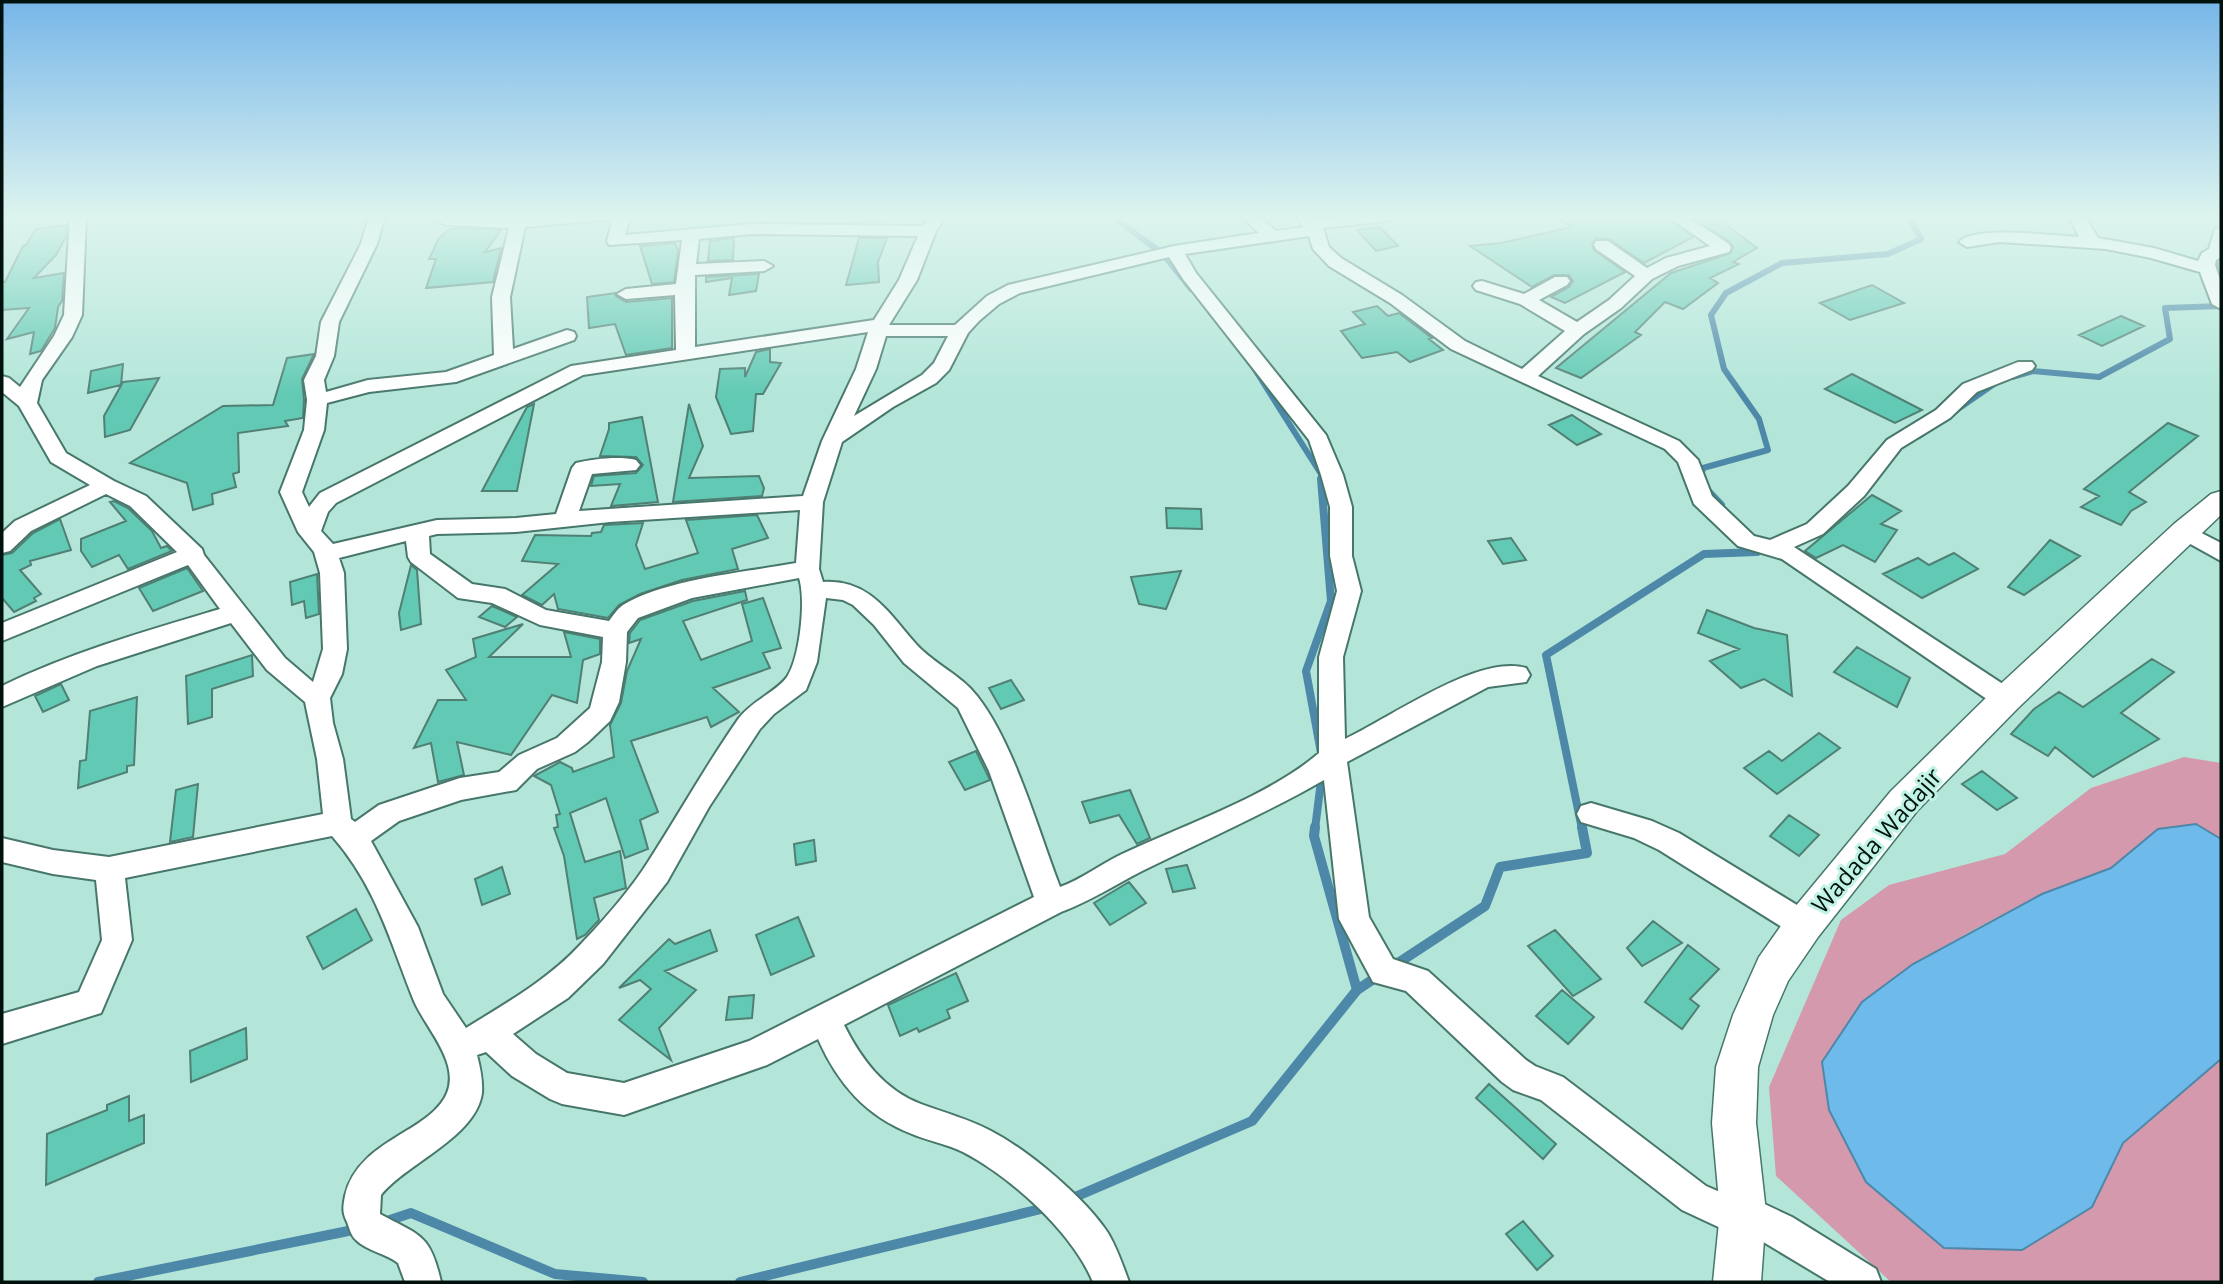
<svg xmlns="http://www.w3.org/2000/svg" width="2223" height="1284" viewBox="0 0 2223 1284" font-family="'Open Sans',sans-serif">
<rect width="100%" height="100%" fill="#b3e6d9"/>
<path fill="#d499ac" d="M2184 757 2221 763V839L2196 824 2158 829 2111 868 2042 894 1973 930 1913 964 1862 1002 2092 1207 2123 1143 2221 1059V1282H1891L1776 1176 1769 1087 1841 920 1889 885 2005 854 2091 788Z"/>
<path fill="#6ebaea" stroke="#4d88a8" stroke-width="2" d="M2196 824 2221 839V1059L2123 1143 2092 1207 2022 1250 1944 1248 1866 1182 1829 1110 1822 1062 1862 1002 1913 964 2042 894 2111 868 2158 829Z"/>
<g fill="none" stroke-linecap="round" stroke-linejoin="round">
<path stroke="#4d88a8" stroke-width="6" d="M1112 216 1163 254 1191 289
M2221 256 2216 259V275L2221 287
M1254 368 1321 474 1322 481
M2012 377 2033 371 2099 377 2170 339 2165 308 2221 306
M1919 436 1994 384
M1700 481 1703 468 1768 450 1759 419 1724 369 1711 315 1726 293 1782 263 1888 254 1921 239 1908 216"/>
<path stroke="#4d88a8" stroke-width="8" d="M1701 479 1700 483 1721 505
M1321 753 1306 671 1331 601 1321 479
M1315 829 1322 773
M1582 829 1546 655 1704 554 1757 552 1756 543"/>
<path stroke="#4d88a8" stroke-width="10" d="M1315 827 1314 836 1357 990
M1392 967 1485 906 1500 867 1587 853 1582 827
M1068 1200 1252 1121 1357 990 1381 974
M381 1223 411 1213 555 1274 643 1282
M98 1282 358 1229
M740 1282 1049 1207"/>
</g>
<path fill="#62cab4" stroke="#507f74" stroke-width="2" d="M1554 216H1666L1693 237 1644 263 1609 239 1596 238 1592 244 1594 250 1625 272 1565 303 1551 297 1569 287 1573 281 1569 275H1554L1532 287 1470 246 1501 243 1572 227Z
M1690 216H1734L1722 222 1757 248 1733 262 1739 264 1710 278 1718 283 1683 309 1665 302 1635 332 1641 335 1581 378 1556 368 1671 273 1731 253 1733 247 1730 242Z
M67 225 66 237 56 255 34 278 64 273 62 301 58 307 55 328 41 351 30 354 34 332 7 339 29 308 2 310V282H5L23 246 26 245 36 229Z
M1380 227 1398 246 1376 251 1357 230Z
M457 228 501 230 485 252 501 248 493 282 426 288 436 259H429L439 238 448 230Z
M734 238 733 260 708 261 710 241Z
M859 238H887L878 262 879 282 846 285Z
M675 243 678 251 674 282 652 284 640 246Z
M759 274 756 291 729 295 732 278 706 282V277Z
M1872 285 1904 303 1850 320 1820 303Z
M615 293 616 296 626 302 672 298V348L626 355 615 324 589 328 587 297Z
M1377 306 1388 316 1399 313 1432 338 1429 339 1443 350 1410 362 1397 352 1362 358 1341 331 1365 324 1353 312Z
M2121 316 2144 326 2102 346 2079 335Z
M770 349V362L781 363 763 394H756L753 431 731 434 716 397 720 369 745 368V377L756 352Z
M314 354 302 379 304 400 303 418 285 421 288 426 238 433 239 472 233 474 236 487 212 494 213 504 193 510 187 483 130 463 223 406 273 405 287 358Z
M123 364 121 385 88 393 91 371Z
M1852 374 1922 410 1895 423 1825 389Z
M159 378 130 430 105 437 104 416 123 382Z
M534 404 517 491H482L527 407Z
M689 404 703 446 689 478 759 476 764 488 762 496 673 502Z
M1572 415 1601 434 1577 445 1549 425Z
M642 417 658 502 611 506 620 484 591 486 594 476 636 473 643 465 636 457 600 456 609 429V423Z
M2168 423 2198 436 2129 492 2146 502 2131 511 2121 525 2081 507 2099 496 2084 489Z
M1872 495 1901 511 1881 524 1897 530 1875 562 1843 545 1816 558 1805 551Z
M114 501 128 508 152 531 161 548 167 546 172 551 128 569 119 555 92 567 81 551V539L126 521 110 502Z
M1166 508 1201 509 1202 529 1167 528Z
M757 515 768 538 732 549 738 569 682 580 640 594 619 605 608 618 558 609 554 594 542 605 522 595 558 564 522 561 535 535 591 536 592 533 601 532 604 525 643 523 636 545 645 569 698 553 686 520Z
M60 519 71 550 30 561 31 565 20 570 41 594 34 598 36 601 14 612 2 598V555L12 553 33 533Z
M1511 538 1526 560 1503 564 1488 541Z
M2050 540 2080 556 2024 595 2008 587Z
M1954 553 1978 569 1922 598 1883 574 1918 558 1929 565Z
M411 565 417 570 421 624 401 630 399 613Z
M187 568 203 591 153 611 139 588Z
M1181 571 1166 609 1139 604 1131 577Z
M317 574 319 614 306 618 304 601 292 605 290 582Z
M745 591 747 600 683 621 701 660 752 641 742 604 763 598 781 648 763 653 770 668 713 688 739 712 711 727 707 717 631 741 658 812 640 820 648 849 625 858 606 798 570 813 585 862 620 851 626 888 594 898 599 920 585 935 577 939 564 856 554 828 558 827 556 815 560 814 551 785 534 776 560 762 572 768 573 772 614 757 610 725 621 703 627 671 641 639 629 643 630 633 640 620 693 601Z
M492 606 517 617 505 627 479 617Z
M1707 610 1754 628 1787 635 1792 696 1764 679 1741 688 1710 661 1739 649 1698 633Z
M523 624 489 657H571L564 632 600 639V654L583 660 577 703 552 695 511 755 457 742 464 775 438 782 431 743 414 748 438 700H466L446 670 476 657 473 639Z
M1857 647 1910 678 1897 707 1834 672Z
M252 655 253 676 212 689V717L188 724 186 676Z
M2152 659 2174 672 2121 713 2159 739 2093 777 2055 747 2048 756 2011 734 2034 709 2059 692 2083 707Z
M1011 680 1024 700 1001 709 989 688Z
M61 684 69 700 43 712 35 696Z
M137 697 134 765 127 766V772L78 788 80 761 86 760 90 711Z
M1819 733 1840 748 1777 794 1744 768 1769 751 1782 761Z
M976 751 990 780 965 790 949 762Z
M1982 771 2017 798 1997 810 1962 784Z
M198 784 193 837 170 842 176 790Z
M1130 790 1150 838 1137 844 1119 815 1090 823 1082 802Z
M1789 815 1819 835 1799 856 1770 836Z
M814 840 816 861 796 865 794 844Z
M1187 865 1195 888 1173 892 1166 869Z
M502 867 510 894 482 905 475 879Z
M1129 882 1146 903 1110 925 1094 903Z
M356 909 372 940 323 969 307 937Z
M798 917 814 956 771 975 756 935Z
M1653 921 1682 943 1642 966 1627 948Z
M710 930 717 951 665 971 696 990 659 1028 671 1060 619 1020 651 989 640 980 619 988 669 939 675 944Z
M1555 930 1601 979 1573 996 1528 946Z
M1688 945 1719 969 1690 999 1699 1006 1682 1029 1645 1002Z
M956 973 968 1001 947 1010 950 1018 919 1032 917 1028 900 1036 888 1005Z
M1562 990 1594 1017 1568 1044 1536 1016Z
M754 995 752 1018 726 1020 729 997Z
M246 1028 247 1059 191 1082 190 1051Z
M1489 1084 1556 1144 1543 1159 1476 1098Z
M129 1096V1121L144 1115V1143L46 1185 47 1134 107 1110V1105Z
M1523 1221 1553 1256 1537 1270 1506 1234Z"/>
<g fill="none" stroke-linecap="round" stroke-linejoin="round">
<defs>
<path id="minor" d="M70 216H86L82 315 72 337 42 380 37 403 66 453 114 481 146 496 202 549 204 555 285 658 313 682 323 649 320 573 314 552 298 532 280 492 304 430 307 400 304 380 316 356 321 322 361 244 369 216H385L377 244 339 322 334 356 324 380 326 392 368 380 446 372 494 355 492 297 509 228 447 225 441 223 435 216 518 218 630 216 625 235 752 224 923 226 931 216H947L936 231 917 280 889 325H955L987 296 1008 285 1174 246 1259 233 1241 216H1258L1276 231 1304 227 1295 216H1312L1315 219 1395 216 1387 221 1323 228 1329 247 1341 258 1402 295 1465 341 1522 369 1565 331 1520 304 1476 290 1473 286 1476 282 1482 281 1524 294 1555 277H1567L1570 281 1567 285 1539 300 1577 322 1609 300 1635 276 1596 249 1594 245 1596 241H1608L1647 268 1666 258 1710 246 1668 216H1686L1729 244 1731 248 1729 252 1678 266 1652 279 1621 308 1584 334 1538 376 1679 441 1698 460 1712 496 1754 536 1770 540 1807 524 1848 486 1887 440 1936 410 1963 384 2018 362H2032L2035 366 2032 370 1977 392 1950 418 1901 448 1864 496 1823 534 1794 547 2015 692 2019 699 2015 706 2006 709 1997 706 1782 559 1738 546 1694 504 1678 462 1665 449 1451 349 1390 303 1329 266 1313 249 1309 236 1185 254 1196 273 1326 435 1343 475 1352 507V556L1361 591 1343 657 1345 739C1390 718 1478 654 1526 668L1530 675 1526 682 1488 687 1347 762 1369 917 1393 959 1428 971 1526 1060 1535 1066 1563 1077 1706 1186 1734 1198 1743 1194 1792 1217 1876 1269 1881 1282H1830L1750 1234 1742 1238 1682 1210 1541 1100 1513 1090 1502 1082 1406 991 1373 982 1339 919 1324 780C1265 814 1203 841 1142 871 1115 885 1090 901 1061 912L844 1025C861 1059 884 1090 921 1104 945 1113 969 1119 991 1131 1028 1150 1085 1198 1108 1233 1117 1248 1123 1266 1129 1282H1093C1072 1232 1011 1177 963 1152 947 1144 929 1141 912 1134 866 1116 838 1084 818 1039L767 1065 624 1115 562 1104 550 1099 512 1076 486 1052 477 1055C480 1067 483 1080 482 1093 476 1137 407 1163 381 1195L380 1214C420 1236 430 1233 441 1282H405L398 1263C385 1253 367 1251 356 1240 351 1236 349 1227 347 1222 342 1212 343 1207 345 1196 358 1139 430 1133 447 1093 460 1062 425 1027 414 1001 390 941 376 886 332 836L125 878 132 940 101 1013 2 1044V1014L79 992 102 940 96 880 53 874 2 862V838L53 850 109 857 323 814 317 759 305 702 267 670 231 623 97 666 2 707V686C72 652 146 631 220 609L188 565 2 641V623L177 552 130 506 106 494 31 531 10 551 2 553V533L15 521 90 485 51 462 19 406 2 392V376L9 378 20 387 54 336 64 315ZM613 219 607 241 609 245 682 240 676 284 626 289 617 294 626 299 675 295 676 350 571 366 320 493 309 507 302 492 324 430 327 403 369 392 456 382 574 340 576 336 574 332 567 330 513 349 510 297 525 227ZM752 234 918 236 899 280 874 320 695 347V275L764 271 773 266 764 261 696 264 699 239ZM1169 257 1183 279 1309 440 1321 475 1330 507V556L1337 591 1319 657V753C1268 797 1183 825 1122 854 1101 864 1082 879 1060 887 1038 830 1014 743 977 696 961 675 934 664 916 644 889 614 870 579 823 582L819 569 823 502 842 442 893 407 936 383 949 370 968 333 979 321 999 304 1020 293ZM868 332 856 369 822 441 803 496 579 511 592 474 636 470 640 465 636 460C619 456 593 459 576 463L572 468 556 514 516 518 437 520 333 544 321 531 328 512 336 503 583 375ZM886 336H948L934 363 922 375 854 416 876 369ZM800 510 796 563C746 572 665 579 623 605 617 609 613 616 609 621L546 610 505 589 472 584 430 554 429 536 437 534 516 532 610 522ZM406 541 408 557 411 562 458 598 492 603 540 625 603 637 602 662 590 708 557 738 519 755 499 772 460 778 379 805 355 822 351 819 343 759 333 723 330 698 342 674 347 649 344 573 339 558ZM799 578C806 600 800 657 787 677 777 691 752 701 739 718 706 765 679 814 648 862 631 889 603 921 581 944 548 980 506 1003 466 1028L443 994 418 927 371 841 399 821 461 800 516 790 537 769 575 752 588 742 610 721 619 702 626 662 627 632 638 618 692 598ZM826 598 843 600 853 605 874 625 904 663 958 708 989 771 1034 897 749 1041 624 1083 567 1073 536 1054 513 1034 568 998 603 964 667 882 709 807 760 729 774 714 806 690 817 662Z
M2069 216H2085L2098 238 2154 248 2198 261 2202 253 2209 249 2215 229 2221 228V257L2216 260 2215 265 2221 282V309L2212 304 2200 272 2151 258 2106 249 2000 242 1967 247 1959 242C1974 225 2055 236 2079 237Z
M2184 524 2221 543V561L2176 536 2173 531 2176 526Z
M1591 803 1652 821 1679 833 1815 916 1819 925 1815 934 1804 938 1793 934 1659 850 1634 838 1581 822 1577 814 1581 806Z"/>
<path id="tertiary" d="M2221 491V515L2018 708 1917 811 1818 937 1788 981 1773 1015 1758 1067 1756 1123 1766 1212 1761 1282H1713L1720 1212 1712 1123 1716 1067 1733 1015 1759 957 1790 913 1891 791 1994 690 2174 524 2211 494Z"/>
</defs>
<use href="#minor" stroke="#47766b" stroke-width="4"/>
<use href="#tertiary" stroke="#47766b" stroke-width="3"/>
<use href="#minor" fill="#fff" fill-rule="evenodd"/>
<use href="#tertiary" fill="#fff" fill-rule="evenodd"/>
</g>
<linearGradient id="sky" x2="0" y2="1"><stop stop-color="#77b6e9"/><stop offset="0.55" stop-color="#ddf4ee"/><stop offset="1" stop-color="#ddf4ee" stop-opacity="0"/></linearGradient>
<rect width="2223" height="395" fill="url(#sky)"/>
<g text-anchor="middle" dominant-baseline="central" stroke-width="6" stroke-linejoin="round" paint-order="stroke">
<g font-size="24" fill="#01120e" stroke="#c0f3e6">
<text transform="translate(1876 840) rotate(-49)">Wadada Wadajir</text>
</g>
</g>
<rect width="2223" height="1284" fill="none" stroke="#01120e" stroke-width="7"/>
</svg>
